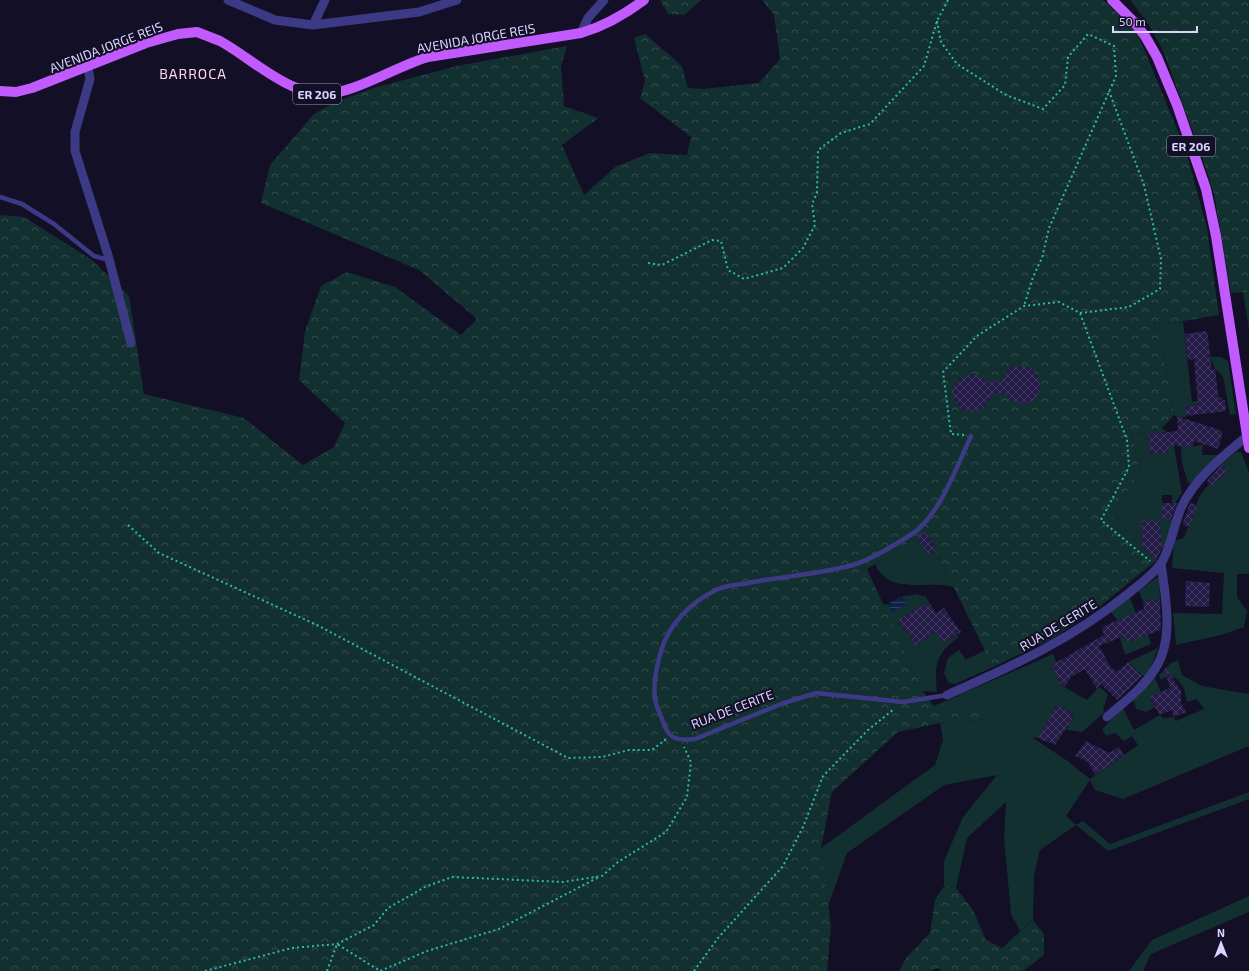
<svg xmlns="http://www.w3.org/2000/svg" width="1249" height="971" viewBox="0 0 1249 971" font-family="'Exo 2',sans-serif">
<defs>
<pattern id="forest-crowns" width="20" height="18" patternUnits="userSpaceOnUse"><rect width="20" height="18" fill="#12302f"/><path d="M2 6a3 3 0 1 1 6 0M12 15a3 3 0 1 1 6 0" fill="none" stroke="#344d4e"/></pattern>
<pattern id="water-rules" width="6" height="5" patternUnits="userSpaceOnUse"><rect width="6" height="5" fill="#0c2248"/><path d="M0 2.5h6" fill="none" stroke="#2f4163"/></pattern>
<pattern id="building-cross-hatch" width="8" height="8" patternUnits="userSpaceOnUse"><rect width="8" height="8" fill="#241b47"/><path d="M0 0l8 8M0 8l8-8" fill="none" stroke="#433b63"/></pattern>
</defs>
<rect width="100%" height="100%" fill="#130f26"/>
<path fill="#12302f" d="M1243 292H1249V330Z
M1183 321 1192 402 1222 397V400L1187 406 1186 417H1177L1174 415 1159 325Z
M1210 357H1221L1228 361 1236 414 1230 415 1223 376 1215 369Z
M1162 428 1167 432 1148 434 1150 453 1167 439 1173 440 1182 493 1175 503H1172V495H1162V519H1175L1163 549 1160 526 1155 521H1141L1142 546 1110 516 1140 471 1132 435Z
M1203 444 1202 455H1220L1192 483H1188L1182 463 1181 446 1193 447Z
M1236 452H1241L1249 472V574H1237V597L1247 611 1244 627 1221 635 1176 645 1173 613 1222 614 1224 573 1172 568 1174 541 1184 538 1200 495 1209 484 1211 486 1227 472 1221 465Z
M916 537 928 554 936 552 954 587C926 579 890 597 875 564Z
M1159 576 1160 600 1143 601 1139 591Z
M917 594 926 597 929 602 898 620 916 645 936 632 944 643 957 635 959 637C936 653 934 665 937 692L923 691 883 605 888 604 892 612 907 600 900 597Z
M1130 598 1136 613 1118 621 1111 612Z
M1148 634 1151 644 1125 655 1120 638 1124 636 1127 642Z
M1158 648 1149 672 1143 676 1128 662Z
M959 650 966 660 985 650 993 667 955 684 949 683 944 673 948 658Z
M1053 654 1056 662 1052 665 1056 674 1064 672 1058 682 1059 684 1087 700 1099 687 1108 694 1103 710 1105 712 1082 732 1066 730 1075 715 1057 705 1049 719 1055 723 1038 738 1032 737 1069 762 1090 779 1138 745 1132 736 1124 741 1115 733 1106 736 1102 729 1123 708 1134 730 1160 715 1163 718 1174 717 1176 721 1204 709 1197 699 1187 702 1184 688 1176 678 1166 677 1161 680 1159 675 1171 663 1178 660 1182 675 1202 686 1249 694V746L1123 799 1095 790 1090 780 1066 816 1076 825 1083 821 1110 844 1249 792V799L1108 851 1076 825 1040 850 1034 876 1033 920 1020 931 1011 914 1004 839 1006 802 967 838 956 888 944 886V861L963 817 997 775 944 785 847 853 828 906 821 848 935 765 943 740 940 723 989 719 982 710 939 714 934 706Z
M1155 678 1161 692 1149 697 1155 707 1146 712 1136 709 1133 699Z
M1249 896V912L1151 954 1143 971H1129L1152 940Z"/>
<path fill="url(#forest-crowns)" d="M660 0H701L684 15 668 14Z
M762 0H1103L1137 32 1186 151 1207 228 1219 315 1159 325 1174 415 1162 428 1132 435 1140 471 1111 516 1157 560 1099 607 1053 638 993 667 926 531 867 569 923 691 939 713 982 709 990 719 940 723 898 732 832 792 821 848 831 927 827 971H0V215L24 217 92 260 129 296 144 394 244 418 303 465 334 447 345 423 299 380 305 331 321 286 347 272 395 287 461 335 477 319 419 270 261 203 270 165 314 114 335 102 377 87 457 66 567 46 561 66 564 106 598 118 562 145 584 195 615 167 650 153 687 155 691 137 640 98 645 81 634 38 645 34 682 66 688 88 702 89 759 83 780 59 774 15Z
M1130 0H1249V292L1231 293 1214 194 1200 151 1162 48 1147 22Z
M944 886 956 888 973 910 986 940 1002 948 1033 920 1044 934V955L1023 971H942L938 968 930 971H899L906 958 930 933 935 900Z"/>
<path fill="url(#water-rules)" d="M900 597 901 599 906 598 905 605 892 612 888 604Z"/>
<path fill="url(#building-cross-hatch)" d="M1207 331 1212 370 1215 369 1219 401 1225 400 1226 411 1186 416V406L1198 405 1194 359 1188 360 1185 334Z
M1019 366H1026L1034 370 1038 376 1040 384 1039 394 1031 402 1023 404 1011 401 1002 392 991 395 986 406 974 412 962 410 954 400 953 388 960 378 972 374 984 378 988 382 1003 380 1005 374 1011 368Z
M1177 416 1223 431 1218 449 1194 441 1193 447 1168 445 1169 452 1150 454 1148 434 1178 431Z
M1222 465 1228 471 1211 486 1207 481Z
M1162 503H1177L1171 519H1162Z
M1190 503 1197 505 1190 527 1182 525Z
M1159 520 1163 546 1156 560 1142 546 1141 521Z
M926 531 936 552 928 554 916 537Z
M1186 581 1210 583 1209 607 1185 606Z
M1160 600 1161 630 1127 642 1124 636 1099 646 1110 666 1117 672 1128 662 1142 676 1117 700 1101 684 1097 689 1085 669 1071 677 1065 687 1058 683 1059 680 1052 665 1104 635 1102 627 1144 609 1143 601Z
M929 602 936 613 944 608 961 632 944 643 936 632 916 645 898 620Z
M1166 668 1181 691V702L1186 712 1174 717 1171 710 1160 715 1149 697 1170 688 1164 669Z
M1057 705 1075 715 1055 745 1038 738Z
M1086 741 1109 753 1119 747 1124 755 1095 775 1088 762 1075 756Z"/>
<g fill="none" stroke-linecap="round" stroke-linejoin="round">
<path stroke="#2fb8b0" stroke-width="2" stroke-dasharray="2 3" stroke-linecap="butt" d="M937 21 941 42 957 64 1006 95 1043 109 1065 85 1068 57 1088 34 1114 46 1116 76 1049 228 1042 258 1033 277 1024 306
M648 263 662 265 712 240 721 241 728 270 744 279 783 268 803 248 815 225 812 204 817 193 818 150 841 133 870 124 924 66 937 21 948 0
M1080 313 1129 307 1160 289 1161 259 1144 185 1109 91
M964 435 951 434 943 372 977 336 1024 306 1059 302 1080 313 1127 440 1129 467 1101 520 1150 561
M128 525 159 553 317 625 568 758 602 757 629 750H652L666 739
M205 971 292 948 337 944 374 925 388 908 425 887 452 877 563 882 602 876 618 862 666 832 687 797 691 762 684 747
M327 971 337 944 380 971 427 951 499 929 599 877
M694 971 718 938 783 866 803 827 823 776 868 730 894 709"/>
<path stroke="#3d3a85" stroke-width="4.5" d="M0 197 22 204 54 224 94 256 109 260
M947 695 903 702 816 693 781 704 695 739C676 741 668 739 662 719 660 713 656 706 655 699 653 684 657 665 661 651 669 624 691 602 716 590 724 586 734 585 743 584 779 576 817 575 853 565 873 559 895 545 912 534 940 515 957 466 971 436"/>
<path stroke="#3d3a85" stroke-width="9" d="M228 0 275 20 313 25 419 12 457 0
M313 25 325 0
M581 33 588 18 604 0
M88 67 90 79 75 132V151L108 255 131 343
M947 695C1013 666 1072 639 1129 593 1140 584 1154 574 1162 562 1171 546 1174 525 1181 508 1194 479 1223 456 1246 437
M1107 717C1124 702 1143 688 1155 669 1175 639 1165 596 1161 563"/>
<path stroke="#c25bff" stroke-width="10" d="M1112 0 1135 23 1145 36 1157 57 1177 105 1206 189 1216 236 1249 448
M0 91 16 92 32 88 146 43 178 34 197 32 220 41C245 55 267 75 292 86 302 91 314 95 325 94 355 93 397 66 428 57L581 33C605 26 624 15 644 0"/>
</g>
<g text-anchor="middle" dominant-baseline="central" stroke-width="4" stroke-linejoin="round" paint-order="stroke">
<g fill="#130f26" stroke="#9e99be" stroke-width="1">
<rect x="293" y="84" width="48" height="20" rx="3"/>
<rect x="1167" y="136" width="48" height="20" rx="3"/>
</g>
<g font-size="12" font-weight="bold" fill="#d9d4ff">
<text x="317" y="94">ER 206</text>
<text x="1191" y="146">ER 206</text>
</g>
<g font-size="13" fill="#d9d4ff" stroke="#130f26">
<text transform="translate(476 38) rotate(-10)">AVENIDA JORGE REIS</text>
<text transform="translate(106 47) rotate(-21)">AVENIDA JORGE REIS</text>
<text transform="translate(1058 625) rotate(-31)">RUA DE CERITE</text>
<text transform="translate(732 709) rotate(-21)">RUA DE CERITE</text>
</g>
<g font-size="14" letter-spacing="1" fill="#ffd6f0" stroke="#130f26">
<text x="193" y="73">BARROCA</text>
</g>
</g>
<g transform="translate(1221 943)" stroke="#130f26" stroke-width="3" paint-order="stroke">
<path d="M0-3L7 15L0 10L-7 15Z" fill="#d9d4ff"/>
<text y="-6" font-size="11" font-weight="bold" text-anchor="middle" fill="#d9d4ff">N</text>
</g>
<path d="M1113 26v6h84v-6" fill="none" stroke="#d9d4ff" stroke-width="2"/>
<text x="1119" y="26" font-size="12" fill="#d9d4ff" stroke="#130f26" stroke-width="3" paint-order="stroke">50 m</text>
</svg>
